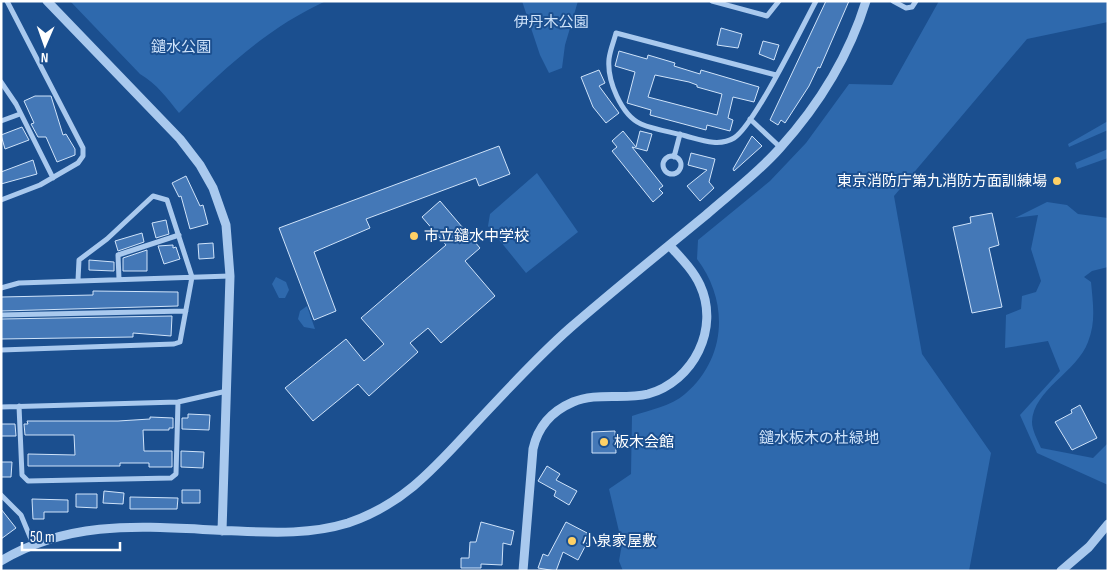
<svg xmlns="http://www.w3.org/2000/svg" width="1109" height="572" viewBox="0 0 1109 572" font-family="'Sofia Sans Condensed','Noto Sans JP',sans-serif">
<rect width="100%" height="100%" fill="#1b4f8f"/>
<path fill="#2e69ad" d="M70 1H326C267 28 224 69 179 113 167 98 157 84 140 74Z
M522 1H578L565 45 562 68 549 73 540 55Z
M939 1H1108V22L1027 39 894 196 922 354 991 453 969 571H623L619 561 622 544 609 489 631 474 632 416C650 410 671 406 685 394 727 358 729 301 697 259L698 240 770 181 806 143 849 84 892 85Z
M1108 121V130L1069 147 1068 144Z
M1108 149V158L1077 169 1075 163Z
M537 173 578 232 526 273 488 226 490 214Z
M1047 202 1067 205 1078 214 1108 218V267L1092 271 1084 277 1091 282C1093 304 1096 322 1088 342 1077 372 1033 390 1032 422 1032 430 1038 441 1041 448L1093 458 1108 443V485L1037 453 1020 415 1060 371 1048 341 1005 348 1006 315 1021 309 1022 296 1036 292 1041 281 1031 249 1038 215 1015 218Z
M276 277 286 282 289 290 285 298H279L272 284Z
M307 306 315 329 304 327 298 319 300 311Z"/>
<path fill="#4478b7" stroke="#cfe3fa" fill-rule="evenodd" d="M826 1H849L820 68 818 67 809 86 785 123 781 120 778 125 770 120Z
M721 28 742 34 738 48 717 45Z
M763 41 779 45 774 60 759 54Z
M619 51 647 59 648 55 675 63 674 66 700 74 701 70 759 87 754 102 733 97 728 118 733 120 730 131 707 125 706 130 650 115 651 110 627 103 635 72 615 66ZM655 75 689 82 697 85V87L722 94 717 115 648 97Z
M599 70 605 83 599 86 619 113 606 123 593 107 581 77Z
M35 96H51L63 135 66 134 75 149V155L57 162 46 137H38L31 124 34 123 24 101Z
M22 127 29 140 5 149 1 135Z
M623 131 636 147 640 131 652 134 647 151 632 147 663 186 659 189 663 193 653 202 612 151 617 147 612 141Z
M752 136 762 146 734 171 733 169Z
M499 146 510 174 479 186 476 178 366 219 370 228 314 252 336 311 314 320 279 228Z
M691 153 715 159 709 182 714 188 700 201 687 186 707 170 688 165Z
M33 160 37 174 1 184V172Z
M186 176 200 206 203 205 208 224 190 229 181 196 179 197 172 183Z
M440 201 480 248 465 261 495 296 441 343 428 328 410 343 418 352 369 396 358 384 313 421 285 388 346 339 364 361 384 344 361 318 446 245 422 217Z
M992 213 999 245 989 248 1002 307 972 313 953 227 971 223 970 217Z
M166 220 169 234 156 238 152 223Z
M142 233 144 242 118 251 115 241Z
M213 243 214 258 199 259 198 244Z
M173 245V248L176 247 180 259 164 264 158 246Z
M147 250V271H123V258Z
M89 260 114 262V271L89 270Z
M93 291 178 292V306L1 311V297L93 295Z
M172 316 171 336 133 333V337L1 339V319Z
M1080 405 1097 438 1072 450 1055 422 1072 413 1071 410Z
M188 414 210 415 209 430 182 429V418H188Z
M150 417 173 418V428H169V430H143L144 451H172V467H149V463H120V466H28V454L75 455 74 435H25L24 424H28L27 421H118L150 419Z
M1 424H15L16 436H1Z
M615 431 616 453H592V432Z
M181 451 204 452 203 468 181 467Z
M1 462H12L11 477H1Z
M547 466 560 474 556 480 577 491 569 505 554 496 556 491 538 481Z
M182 490H200V503H182Z
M104 491 124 493 123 504 103 503Z
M76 494H97V508L76 507Z
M130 497 178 498 177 509H130Z
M32 499 68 500V512H44V519H33Z
M1 509 16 528 1 539Z
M481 522 514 531 511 545 503 543 502 565 481 564V568H461V558H469L470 542H476Z
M566 522 591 535 578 560 563 552 556 571 538 568 543 554 548 556Z"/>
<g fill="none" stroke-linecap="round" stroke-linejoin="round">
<path stroke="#a9c9ee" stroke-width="5" d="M712 1 767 16 779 1
M893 1 906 8 912 7 916 1
M776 75 616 33C614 41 610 50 609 59 607 80 621 115 641 124 655 130 672 132 686 136 701 140 719 147 734 138 754 126 802 27 816 1
M1 82 16 104 53 178
M750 119 781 148
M1 121 20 114
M663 165a9 9 0 1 1 18 0a9 9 0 1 1-18 0Z
M674 157 680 134
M1 200 40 185 78 163 83 156V148L7 1
M119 279 118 255 179 235
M1 288 19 283 230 276
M1 315 186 311
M1 350 174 344 180 342 192 277 167 200 153 196 107 239 79 260 78 280
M19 406 22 475 28 481 171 478 176 474 178 402
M1 407 178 402 227 391
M1 495 21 515 33 544"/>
<path stroke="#a9c9ee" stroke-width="9" d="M47 1 180 139 200 165 213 188 226 225 230 276 222 531
M1 561C76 516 154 528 238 531 275 533 312 534 348 523 405 504 437 465 477 422 507 390 537 357 570 328 615 289 661 252 706 215 731 193 758 173 780 148 818 106 849 56 866 1
M523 571 533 449C538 426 552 411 573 402 596 392 624 400 648 394 694 381 720 328 700 285 693 270 681 258 670 246
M1061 571 1089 547 1108 524"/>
</g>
<g fill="#ffd166" stroke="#1b4f8f" stroke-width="2">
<circle cx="1057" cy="181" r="5"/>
<circle cx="414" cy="236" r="5"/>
<circle cx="604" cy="442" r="5"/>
<circle cx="572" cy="541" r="5"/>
</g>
<g text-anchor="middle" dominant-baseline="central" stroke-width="4" stroke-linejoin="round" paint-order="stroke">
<g font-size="15" fill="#cfe3fa" stroke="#1b4f8f">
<text x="551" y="22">伊丹木公園</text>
<text x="181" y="47">鑓水公園</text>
<text x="819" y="438">鑓水板木の杜緑地</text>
</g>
<g font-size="15" fill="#fff" stroke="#1b4f8f" text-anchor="start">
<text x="1047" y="181" text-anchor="end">東京消防庁第九消防方面訓練場</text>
<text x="424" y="236">市立鑓水中学校</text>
<text x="614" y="442">板木会館</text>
<text x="582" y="541">小泉家屋敷</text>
</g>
</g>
<rect width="1109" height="572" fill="none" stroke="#ffffff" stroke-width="5"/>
<g transform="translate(45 45) rotate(182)" stroke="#1b4f8f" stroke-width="4" paint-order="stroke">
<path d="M0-4L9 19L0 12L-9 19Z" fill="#ffffff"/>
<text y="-8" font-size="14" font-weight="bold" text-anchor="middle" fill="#ffffff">N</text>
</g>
<path d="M22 542v8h98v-8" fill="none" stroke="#ffffff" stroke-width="2.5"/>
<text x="30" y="542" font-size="15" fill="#ffffff" stroke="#1b4f8f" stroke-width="4" paint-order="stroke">50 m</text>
</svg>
